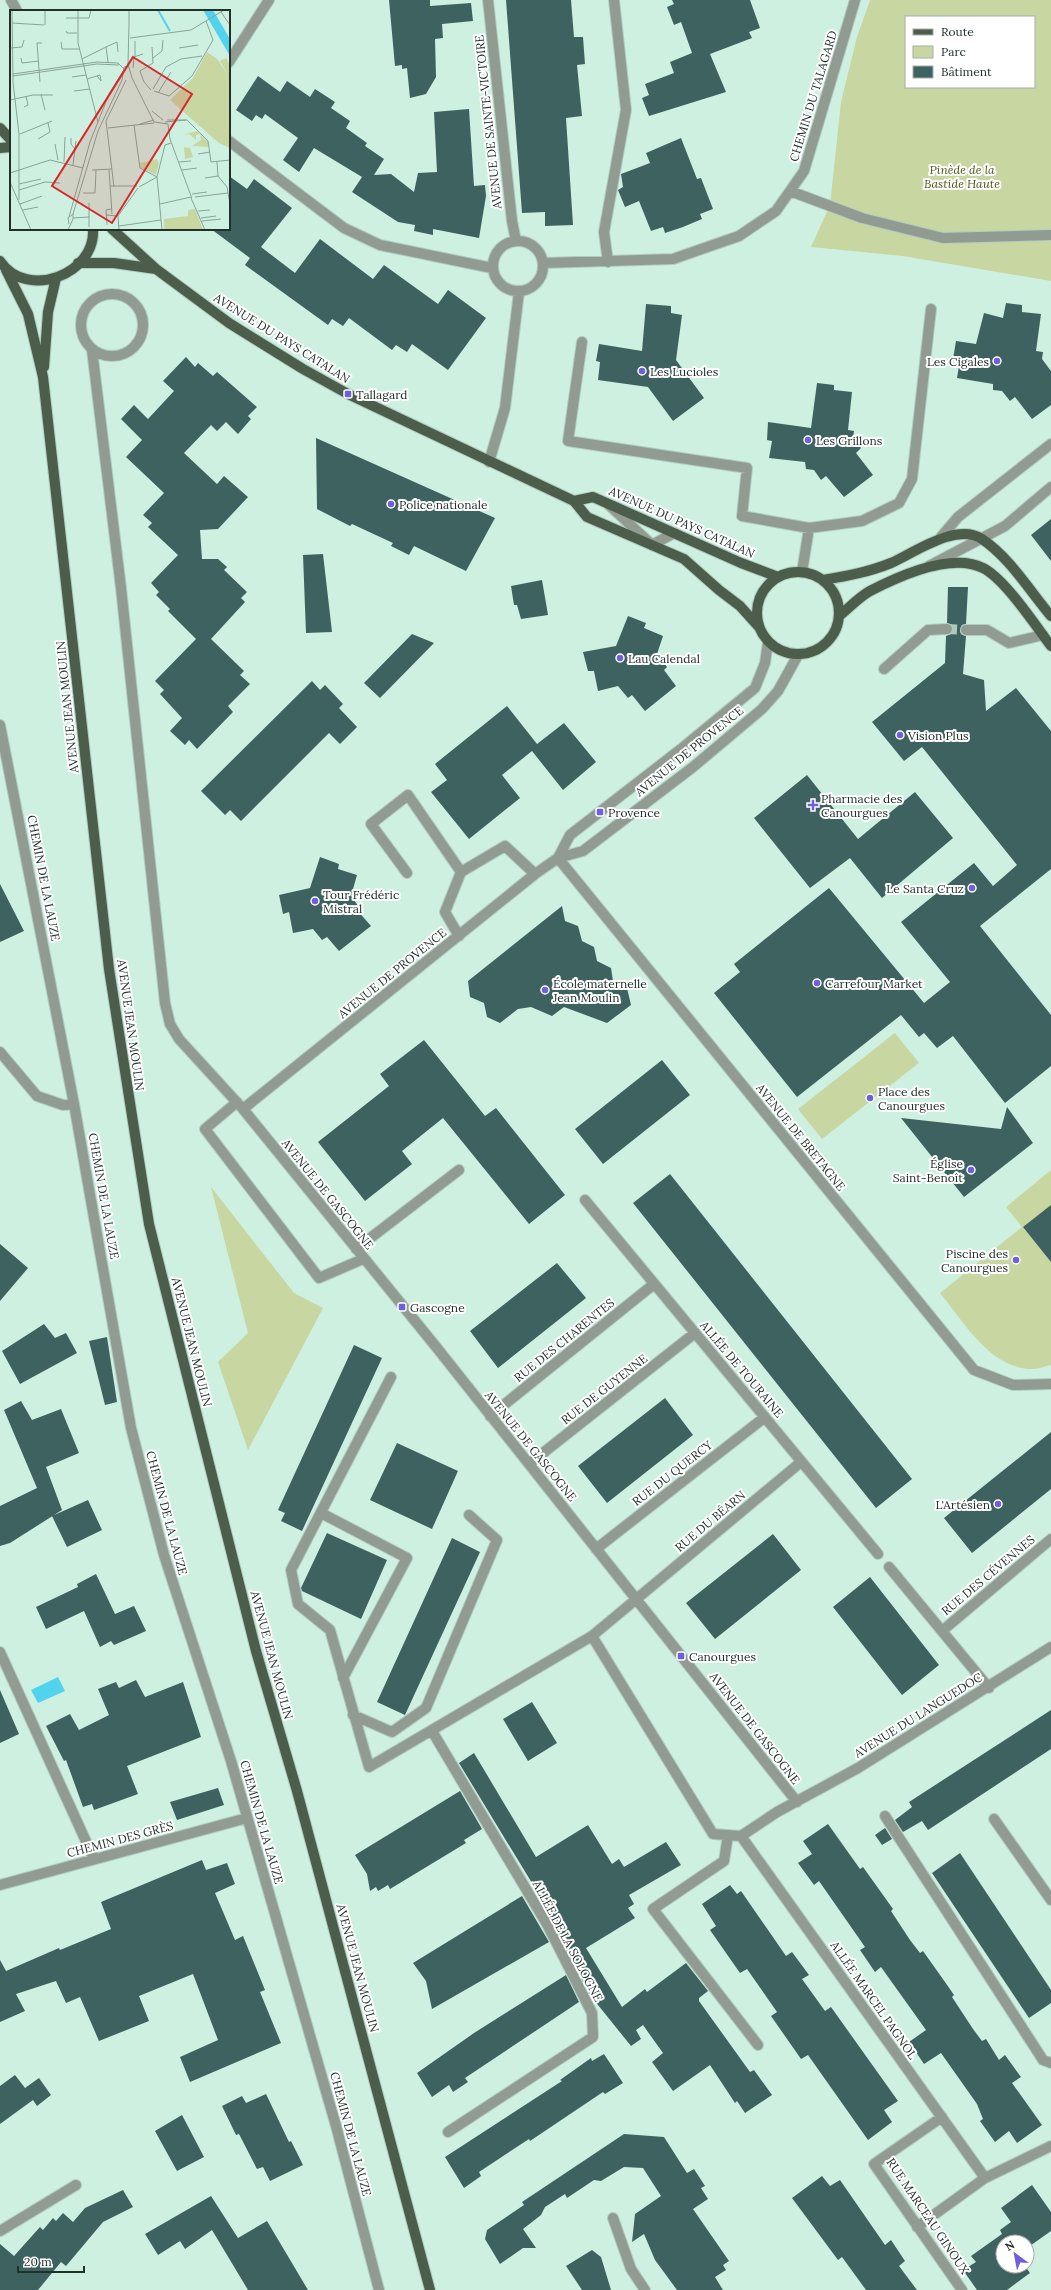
<svg xmlns="http://www.w3.org/2000/svg" width="1051" height="2290" viewBox="0 0 1051 2290" font-family="Lora,serif">
<rect width="100%" height="100%" fill="#cef0e1"/>
<path fill="#c8d6a1" fill-rule="evenodd" d="M870 0H1051V281L903 256 811 247 830 205 841 102 857 37ZM906 17H1034V87H906Z
M895 1033 919 1063 822 1139 798 1109Z
M1051 1170V1365C1045 1366 1039 1369 1033 1369 990 1369 964 1322 940 1293L1022 1227 1006 1207Z
M211 1187 294 1293 323 1308 248 1450 218 1362 248 1333Z"/>
<path fill="#51d3ee" d="M58 1677 65 1691 38 1703 31 1690Z"/>
<path fill="#3e625f" d="M389 0H430V6L471 3 473 21 442 24 443 38 435 39 436 77 426 94 410 98 407 68 402 69V65L395 66Z
M506 0H571L574 37H583L585 64 577 65 582 116 566 118 573 225 545 226V212L522 213Z
M672 0H750L760 28 749 32 752 38 710 54 726 92 649 116 642 98 649 95 645 84 674 73 670 62 692 53 681 22 674 25 667 7 674 4Z
M258 76 280 92 287 81 310 97 315 89 335 102 331 108 350 121 346 128 367 143 365 146 384 159 374 175 391 174 414 192 418 173 437 172 434 112 469 109 474 186 485 185 486 196 479 238 433 229V235L414 231 415 225 398 222 352 192 362 177 314 148 299 172 283 160 298 138 265 114 262 119 256 115 252 121 236 110Z
M681 138 697 179 701 178 713 209 700 214 702 219 683 227 665 233 663 227 651 231 639 201 625 207 618 190 623 187 621 174 650 163 646 153Z
M229 176 247 189 254 179 292 208 261 247 295 273 320 239 373 279 384 265 438 304 448 290 486 318 448 370 412 344 407 352 396 345 392 350 349 318 343 326 332 319 328 325 245 265 250 258 211 229H229Z
M1006 303 1022 305V312L1041 314 1036 351 1043 352 1042 359 1051 371V405L1032 419 1015 397 1010 401 1002 391 993 390V384L957 378 960 360 953 359 956 341 976 344 984 313 1003 318Z
M646 304 671 306V313L682 315 676 360 704 398 673 421 648 387 598 380 600 362 596 361 599 344 642 351Z
M186 357 195 367 198 363 213 376 217 372 257 407 248 416 251 419 238 434 226 422 217 431 211 425 184 453 217 484 224 476 248 497 218 529 200 530 202 559H218L227 567 224 570 247 592 241 598 245 602 211 639 244 671 240 675 250 684 228 706 233 712 197 749 189 740 185 745 170 731 182 718 160 694 164 690 155 681 196 639 168 611 170 609 156 595 159 592 151 583 178 555 148 527 152 523 143 515 164 493 126 457 142 440 121 419 134 405 148 419 174 391 163 381Z
M817 383 834 385V390L852 392 848 430 854 431 853 438 861 448 856 453 873 475 844 497 826 476 821 480 814 470 806 469 805 462 769 458 772 441 767 440 768 422 811 428Z
M316 438 495 518 466 571 414 546 409 555 391 546 393 543 352 524 350 526 317 509Z
M1051 519V561L1031 535Z
M323 554 332 632 306 633 303 555Z
M542 580 548 615 521 619 517 605H514L511 586Z
M948 587H968L966 624 962 625 960 630 961 634 966 636 963 674 984 680 986 711 1016 688 1051 731V869L980 926 1051 1015V1066L1005 1103 953 1036 937 1048 924 1033 919 1037 901 1015 797 1097 714 993 740 972 734 964 829 888 924 1003 950 982 901 922 974 863 993 886 1017 865 922 747 904 761 872 722 945 663 946 636 951 634 953 629 952 625 947 623Z
M628 616 646 623 644 628 663 636 657 654 667 667 664 670 676 686 645 711 632 695 628 698 618 686 598 691 594 671H588L583 652 616 646Z
M412 634 434 643 380 698 364 683Z
M312 681 320 690 325 685 343 704 339 708 357 727 340 744 329 733 241 821 230 810 225 815 201 791Z
M507 706 537 744 564 723 596 762 563 790 532 751 502 775 520 798 469 839 431 792 447 780 435 764Z
M807 775 858 839 915 792 953 838 882 898 850 858 810 888 754 818Z
M320 857 339 864 338 869 357 875 351 896 359 907 357 910 371 926 339 951 327 937 322 940 313 929 293 933 289 912 283 914 279 895 310 888Z
M0 884 24 931 0 942Z
M562 906 565 921 578 926 582 941 594 947 597 961 611 968 613 981 627 988 631 1005 607 1023 564 1007 552 1016 531 1007 518 1009 500 1023 487 1017 484 1003 470 997 468 981Z
M424 1040 485 1116 496 1108 565 1195 529 1224 443 1118 402 1151 412 1164 365 1201 318 1142 389 1086 380 1074Z
M662 1060 690 1095 603 1164 575 1129Z
M1007 1107 1033 1143 964 1197 901 1118 1001 1129Z
M670 1174 912 1479 876 1508 633 1203Z
M1051 1205V1262L1023 1227Z
M0 1244 28 1268 0 1301Z
M557 1263 586 1298 498 1368 470 1331Z
M44 1324 55 1338 66 1333 77 1353 20 1384 2 1351Z
M107 1337 117 1402 105 1405 89 1341Z
M354 1345 382 1358 302 1531 281 1521 285 1513 278 1510Z
M665 1398 693 1435 607 1503 578 1466Z
M21 1401 32 1420 61 1409 79 1453 46 1467 62 1510 10 1543 0 1546V1506L37 1488 4 1410Z
M1051 1432V1489L972 1553 944 1518Z
M397 1443 458 1471 432 1529 370 1500Z
M88 1500 102 1530 67 1547 52 1516Z
M327 1533 387 1560 361 1619 302 1591 301 1588Z
M773 1534 801 1570 715 1639 686 1603Z
M452 1538 480 1552 405 1715 377 1702Z
M96 1574 115 1614 134 1606 146 1631 114 1645 111 1641 100 1647 84 1611 46 1629 36 1607 78 1587 77 1584Z
M870 1577 939 1665 902 1695 833 1607Z
M136 1680 145 1697 183 1682 201 1737 127 1766 138 1794 94 1810 92 1804 83 1807 66 1760 64 1761 46 1726 70 1714 79 1730 109 1715 98 1689 116 1682 119 1688Z
M0 1690 19 1734 0 1743Z
M532 1702 557 1743 528 1761 503 1719Z
M1051 1710V1749L928 1830 922 1821 903 1832 895 1820 912 1807 909 1802Z
M474 1753 536 1857 588 1825 612 1864 619 1859 624 1867 666 1842 681 1865 629 1895 634 1904 628 1908 635 1918 586 1948 622 2007 645 1989 647 1992 686 1963 708 1991 699 1998V2001L750 2072 754 2070 772 2095 745 2113 737 2101 735 2103 710 2065 673 2091 652 2062 663 2053 643 2025 636 2030 641 2039 631 2046 590 1995 535 1888 459 1763Z
M218 1788 224 1805 177 1820 170 1802Z
M460 1791 482 1829 464 1840 466 1843 390 1889 388 1885 378 1891 376 1887 370 1891 367 1874 355 1855Z
M828 1824 860 1869 863 1867 893 1909 891 1911 910 1940 920 1953 923 1951 945 1982 954 1995 952 1997 973 2029 982 2041 986 2039 999 2060 1005 2055 1021 2077 1012 2083 1042 2125 1017 2143 1009 2131 995 2142 980 2121 983 2119 977 2104 941 2053 924 2064 909 2042 926 2030 881 1967 875 1972 860 1950 865 1947 819 1881 814 1885 798 1863 812 1854 803 1841Z
M885 1828 892 1839 882 1845 875 1835Z
M960 1853 1051 1990V2003L1029 2018 932 1873Z
M202 1860 206 1870 227 1863 235 1884 215 1893 235 1940 243 1936 265 1990 260 1992 281 2043 190 2082 180 2057 218 2040 193 1974 139 1996 149 2021 99 2041 80 1997 66 2003 56 1981 16 1994 25 2011 0 2022V1960L6 1971 59 1948 60 1950 111 1929 101 1902Z
M730 1885 737 1894 741 1891 786 1956 792 1952 809 1975 802 1979 825 2011 831 2007 898 2101 884 2110 892 2122 868 2140 808 2055 801 2059 771 2016 777 2012 747 1969 740 1973 710 1930 716 1926 702 1904Z
M522 1896 549 1942 432 2009 426 1981 413 1963Z
M566 1975 579 2002 465 2078 468 2082 453 2092 449 2085 432 2097 417 2073 474 2033Z
M604 2054 623 2083 605 2094 603 2092 530 2141 529 2139 479 2172 481 2176 464 2188 445 2157 562 2081 560 2080 591 2058 592 2061Z
M15 2075 25 2088 39 2078 51 2095 37 2106 33 2100 0 2124V2086Z
M266 2094 289 2142 291 2141 303 2165 270 2181 263 2167 257 2169 239 2134 236 2135 222 2106 242 2096 246 2103Z
M182 2115 204 2157 177 2171 155 2131Z
M624 2134 664 2137 687 2173 694 2169 705 2186 701 2188 708 2199 693 2209 729 2261 723 2265 726 2270 715 2277 723 2290H677L655 2260 644 2234 632 2242 635 2214 661 2196 643 2168 624 2167 601 2181 594 2180 567 2198 565 2194 545 2207 541 2215 523 2229 536 2248H523L500 2264 485 2239 487 2230 524 2205 522 2202Z
M822 2176 830 2186 840 2180 885 2245 891 2240 905 2261 899 2266 917 2290H866L842 2257 838 2260 792 2198Z
M1032 2185 1051 2212V2231L1027 2248V2242H1003V2266H1025L1030 2273 1007 2290H977L963 2270 976 2262 971 2256 1002 2234 1000 2230 1011 2222 1001 2208Z
M123 2190 133 2207 103 2222 66 2266 61 2262 38 2290H0V2244L14 2256 40 2227 43 2230 53 2218 56 2221 63 2213 73 2222 85 2208Z
M211 2196 238 2238 267 2221 308 2290H248L212 2230 185 2249 180 2241 158 2255 145 2234Z
M592 2250 601 2257 611 2290H582L566 2266Z"/>
<g fill="none" stroke-linecap="round" stroke-linejoin="round">
<path stroke="#accabc" stroke-width="10" stroke-dasharray="10 5" stroke-linecap="butt" d="M947 629 966 630"/>
<defs>
<path id="minor" d="M11 0 17 11
M488 0 512 221 516 241
M229 62 269 0
M229 141 344 228 380 245 492 268
M790 191 862 218 943 238 1051 235
M493 266a25 25 0 1 1 50 0a25 25 0 1 1-50 0Z
M608 262 604 232 626 110 614 0
M543 263 673 259 739 236 776 211 804 171 855 0
M81 325a31 31 0 1 1 62 0a31 31 0 1 1-62 0Z
M582 342 568 441 747 468 742 516 809 528 862 521 899 503 912 479 931 309
M92 350 121 588 165 1003 170 1024 179 1039 243 1109 437 1348 797 1802
M489 462 505 408 519 292
M608 504 652 545 674 533
M941 537 958 517 1051 444
M929 566 1005 526 1051 487
M802 572 809 528
M966 630H987L1009 643 1043 635
M884 669 928 630 947 629
M0 725 74 1104 131 1428 164 1555 231 1761 336 2126 379 2290
M558 858 974 1370 1013 1385 1051 1384
M558 858 570 835 681 749 755 688 765 663 768 642
M407 873 371 824 408 795 461 872
M459 936 445 912 461 872 505 846 535 874
M0 1052 37 1096 63 1105 74 1104
M237 1102 205 1129 319 1278 363 1259
M243 1109 535 874 558 858 583 851 693 767 762 709 778 691 798 655
M585 1200 878 1554
M356 1249 459 1170
M391 1377 291 1570 298 1604 330 1630 369 1767 592 1636 801 1462
M490 1416 654 1284
M529 1464 695 1333
M321 1513 407 1558 343 1678
M596 1549 765 1417
M889 1567 989 1688
M942 1631 1051 1539
M592 1636 713 1834 741 1836 777 1812 858 1768 1051 1647
M0 1652 94 1859
M353 1715 392 1732 426 1708 497 1540 469 1515
M432 1731 548 1926 592 2013 593 2037 448 2132
M885 1816 1043 2060 1051 2063
M994 1819 1051 1900
M728 1835 724 1861 653 1909 758 2045
M741 1836 985 2178
M0 1885 247 1818
M942 2117 874 2164 962 2290
M613 2218 631 2269 645 2290
M917 2227 985 2178 1051 2146
M0 2231 76 2185"/>
<path id="major" d="M0 128 11 140
M0 148 11 147
M112 229 156 269 229 323 303 369 348 394 574 501 587 517 684 559 719 590 740 606 758 626
M0 261C27 301 96 274 93 229
M78 263H114L156 269
M6 270 28 314 43 377 109 969 149 1224 256 1651 297 1791 430 2290
M44 367 48 312 56 278
M574 501 593 497 741 563 778 577
M757 613a41 41 0 1 1 82 0a41 41 0 1 1-82 0Z
M823 580C847 576 869 572 891 563 914 553 956 522 982 539 1010 558 1029 590 1051 616
M839 616C849 608 859 597 870 591 899 576 951 552 983 568 1005 579 1035 625 1051 646"/>
</defs>
<use href="#minor" stroke="#afcdc0" stroke-width="12"/>
<use href="#major" stroke="#afcdc0" stroke-width="12"/>
<use href="#minor" stroke="#919b91" stroke-width="10"/>
<use href="#major" stroke="#4c5d4b" stroke-width="10"/>
</g>
<g fill="#6f60da" stroke="#fff" stroke-width="1.5">
<circle cx="997" cy="361" r="4"/>
<circle cx="642" cy="371" r="4"/>
<rect x="344" y="390" width="8" height="8" rx="2"/>
<circle cx="808" cy="440" r="4"/>
<circle cx="391" cy="504" r="4"/>
<circle cx="620" cy="658" r="4"/>
<circle cx="900" cy="735" r="4"/>
<path d="M811 799h4v4h4v4h-4v4h-4v-4h-4v-4h4z"/>
<rect x="596" y="808" width="8" height="8" rx="2"/>
<circle cx="972" cy="888" r="4"/>
<circle cx="315" cy="901" r="4"/>
<circle cx="817" cy="983" r="4"/>
<circle cx="545" cy="990" r="4"/>
<circle cx="870" cy="1098" r="4"/>
<circle cx="971" cy="1170" r="4"/>
<circle cx="1016" cy="1260" r="4"/>
<rect x="398" y="1303" width="8" height="8" rx="2"/>
<circle cx="998" cy="1504" r="4"/>
<rect x="677" y="1652" width="8" height="8" rx="2"/>
</g>
<g text-anchor="middle" dominant-baseline="central" stroke-width="4" stroke-linejoin="round" paint-order="stroke">
<g font-size="12" fill="#22302a" stroke="#fff">
<text transform="translate(813 96) rotate(-73)">CHEMIN DU TALAGARD</text>
<text transform="translate(488 122) rotate(-96)">AVENUE DE SAINTE-VICTOIRE</text>
<text transform="translate(282 338) rotate(32)">AVENUE DU PAYS CATALAN</text>
<text transform="translate(682 522) rotate(24)">AVENUE DU PAYS CATALAN</text>
<text transform="translate(67 707) rotate(-96)">AVENUE JEAN MOULIN</text>
<text transform="translate(689 751) rotate(-39)">AVENUE DE PROVENCE</text>
<text transform="translate(44 878) rotate(79)">CHEMIN DE LA LAUZE</text>
<text transform="translate(392 973) rotate(-39)">AVENUE DE PROVENCE</text>
<text transform="translate(131 1025) rotate(82)">AVENUE JEAN MOULIN</text>
<text transform="translate(801 1137) rotate(51)">AVENUE DE BRETAGNE</text>
<text transform="translate(328 1194) rotate(51)">AVENUE DE GASCOGNE</text>
<text transform="translate(104 1196) rotate(80)">CHEMIN DE LA LAUZE</text>
<text transform="translate(564 1340) rotate(-39)">RUE DES CHARENTES</text>
<text transform="translate(192 1342) rotate(76)">AVENUE JEAN MOULIN</text>
<text transform="translate(742 1369) rotate(50)">ALLÉE DE TOURAINE</text>
<text transform="translate(604 1389) rotate(-38)">RUE DE GUYENNE</text>
<text transform="translate(531 1446) rotate(51)">AVENUE DE GASCOGNE</text>
<text transform="translate(672 1473) rotate(-38)">RUE DU QUERCY</text>
<text transform="translate(167 1513) rotate(75)">CHEMIN DE LA LAUZE</text>
<text transform="translate(710 1521) rotate(-40)">RUE DU BÉARN</text>
<text transform="translate(988 1575) rotate(-40)">RUE DES CÉVENNES</text>
<text transform="translate(272 1655) rotate(75)">AVENUE JEAN MOULIN</text>
<text transform="translate(918 1715) rotate(-32)">AVENUE DU LANGUEDOC</text>
<text transform="translate(755 1728) rotate(52)">AVENUE DE GASCOGNE</text>
<text transform="translate(262 1822) rotate(74)">CHEMIN DE LA LAUZE</text>
<text transform="translate(120 1839) rotate(-15)">CHEMIN DES GRÈS</text>
<text transform="translate(568 1941) rotate(62)">ALLÉE DE LA SOLOGNE</text>
<text transform="translate(358 1968) rotate(75)">AVENUE JEAN MOULIN</text>
<text transform="translate(874 2000) rotate(55)">ALLÉE MARCEL PAGNOL</text>
<text transform="translate(351 2134) rotate(75)">CHEMIN DE LA LAUZE</text>
<text transform="translate(928 2216) rotate(56)">RUE MARCEAU GINOUX</text>
</g>
<g font-size="12" font-style="italic" fill="#4b5817" stroke="#fff">
<text x="962" y="169">Pinède de la<tspan x="962" dy="14">Bastide Haute</tspan></text>
</g>
<g font-size="12" fill="#22302a" stroke="#fff" text-anchor="start">
<text x="989" y="361" text-anchor="end">Les Cigales</text>
<text x="650" y="371">Les Lucioles</text>
<text x="356" y="394">Tallagard</text>
<text x="816" y="440">Les Grillons</text>
<text x="399" y="504">Police nationale</text>
<text x="628" y="658">Lau Calendal</text>
<text x="908" y="735">Vision Plus</text>
<text x="821" y="798">Pharmacie des<tspan x="821" dy="14">Canourgues</tspan></text>
<text x="608" y="812">Provence</text>
<text x="964" y="888" text-anchor="end">Le Santa Cruz</text>
<text x="323" y="894">Tour Frédéric<tspan x="323" dy="14">Mistral</tspan></text>
<text x="553" y="983">École maternelle<tspan x="553" dy="14">Jean Moulin</tspan></text>
<text x="825" y="983">Carrefour Market</text>
<text x="878" y="1091">Place des<tspan x="878" dy="14">Canourgues</tspan></text>
<text x="963" y="1163" text-anchor="end">Église<tspan x="963" dy="14">Saint-Benoît</tspan></text>
<text x="1008" y="1253" text-anchor="end">Piscine des<tspan x="1008" dy="14">Canourgues</tspan></text>
<text x="410" y="1307">Gascogne</text>
<text x="990" y="1504" text-anchor="end">L'Artésien</text>
<text x="689" y="1656">Canourgues</text>
</g>
</g>
<g transform="translate(10 10)">
<rect width="220" height="220" fill="#cef0e1"/>
<path d="M197 42 207 49 218 65 210 51 216 48 220 55V138L209 133 160 90 183 68ZM187 121 198 132V137L182 136 191 130 190 124 186 125V130L179 124 172 125ZM174 137 180 138 183 147 175 149ZM147 149 149 153 146 165 131 158 130 153ZM185 199 193 220H154V209L178 206V200Z" fill="#c8d6a1"/>
<path d="M193 0H203L220 29V46Z" fill="#51d3ee"/>
<path fill="none" stroke="#51d3ee" stroke-width="2" d="M148 0 160 21"/>
<path fill="none" stroke="#89a398" stroke-width="1" d="M2 0 3 72 9 124V190M35 0V15M68 0V33L88 112M119 0V14M211 2 220 15M56 8H79L81 0M2 13 34 15M119 14 118 54 122 68 144 112 158 114 160 129 181 186M56 21 57 23H67M120 28 181 20 214 0M125 31V46M51 32 52 39H69M96 37 107 32 108 42M1 38 12 37 14 30M169 38 188 35M11 48 12 53 29 51M143 48 152 41 153 30M72 49 96 37 98 52M123 58 124 47 133 44M3 64 87 52 108 53 114 59M3 66 87 54 109 55M62 67 76 65M77 69 90 65 91 71 87 66M30 72 27 33H32M143 79 156 57 171 49 192 46M141 80 134 72 130 61 143 53 142 37M64 81 80 79M144 81 159 86 182 66 203 30 196 11M148 83 161 62M31 84 35 100M0 90 23 85H43M14 97 18 95 16 86M142 101 153 110M157 110H177L198 131 201 152 220 150M155 112 176 110M130 114 144 110M124 115 130 158 147 167M98 118 144 113M10 124 42 111M61 128V134L65 139M28 129 40 122 38 113M45 134 48 150M188 144 200 142M54 152 55 127M169 152 181 151M207 152 208 166M63 155 66 131M82 160 102 159M99 160 102 204M172 160 187 158M0 163 40 150 73 158M208 166 217 177 220 194M195 168 208 166M0 172 21 220M9 174 31 169M100 176H127M104 177 96 111 116 70M129 177 147 167M9 180 35 172 50 173M73 183H85L86 160M182 184 197 182M182 186 181 188 195 220M185 187 218 183M10 194 32 186M150 194 181 187M13 200 28 197M188 201 200 200M96 205 108 206M59 207 80 132 99 84 113 61M63 208 79 207M191 208 206 206M192 211 211 209M59 214 58 208 63 204M97 215 96 200 101 199M109 216 151 210M79 217V193M58 220 63 209V204L88 121 112 70 114 57 119 56M109 220 108 206 128 178M152 220 147 167 155 135 161 133"/>
<path fill="#d62828" fill-opacity="0.15" stroke="#d62828" stroke-width="2" d="M123 47 182 84 102 213 42 176Z"/>
<rect width="220" height="220" fill="none" stroke="#22302a" stroke-width="2"/>
</g>
<rect x="905" y="16" width="130" height="72" fill="#ffffff" stroke="#a7acaa"/>
<rect x="913" y="29" width="20" height="6" fill="#4c5d4b" stroke="#a7acaa"/>
<text x="941" y="36" font-size="12" fill="#22302a">Route</text>
<rect x="913" y="46" width="20" height="12" fill="#c8d6a1" stroke="#a7acaa"/>
<text x="941" y="56" font-size="12" fill="#22302a">Parc</text>
<rect x="913" y="66" width="20" height="12" fill="#3e625f" stroke="#a7acaa"/>
<text x="941" y="76" font-size="12" fill="#22302a">Bâtiment</text>
<g transform="translate(1015 2254) rotate(328)"><circle r="19" fill="#ffffff" stroke="#a7acaa"/>
<path d="M0-3L7 15L0 10L-7 15Z" fill="#6f60da"/>
<text y="-6" font-size="11" font-weight="bold" text-anchor="middle" fill="#22302a">N</text>
</g>
<path d="M18 2266v6h66v-6" fill="none" stroke="#22302a" stroke-width="2"/>
<text x="24" y="2266" font-size="12" fill="#22302a" stroke="#ffffff" stroke-width="3" paint-order="stroke">20 m</text>
</svg>
